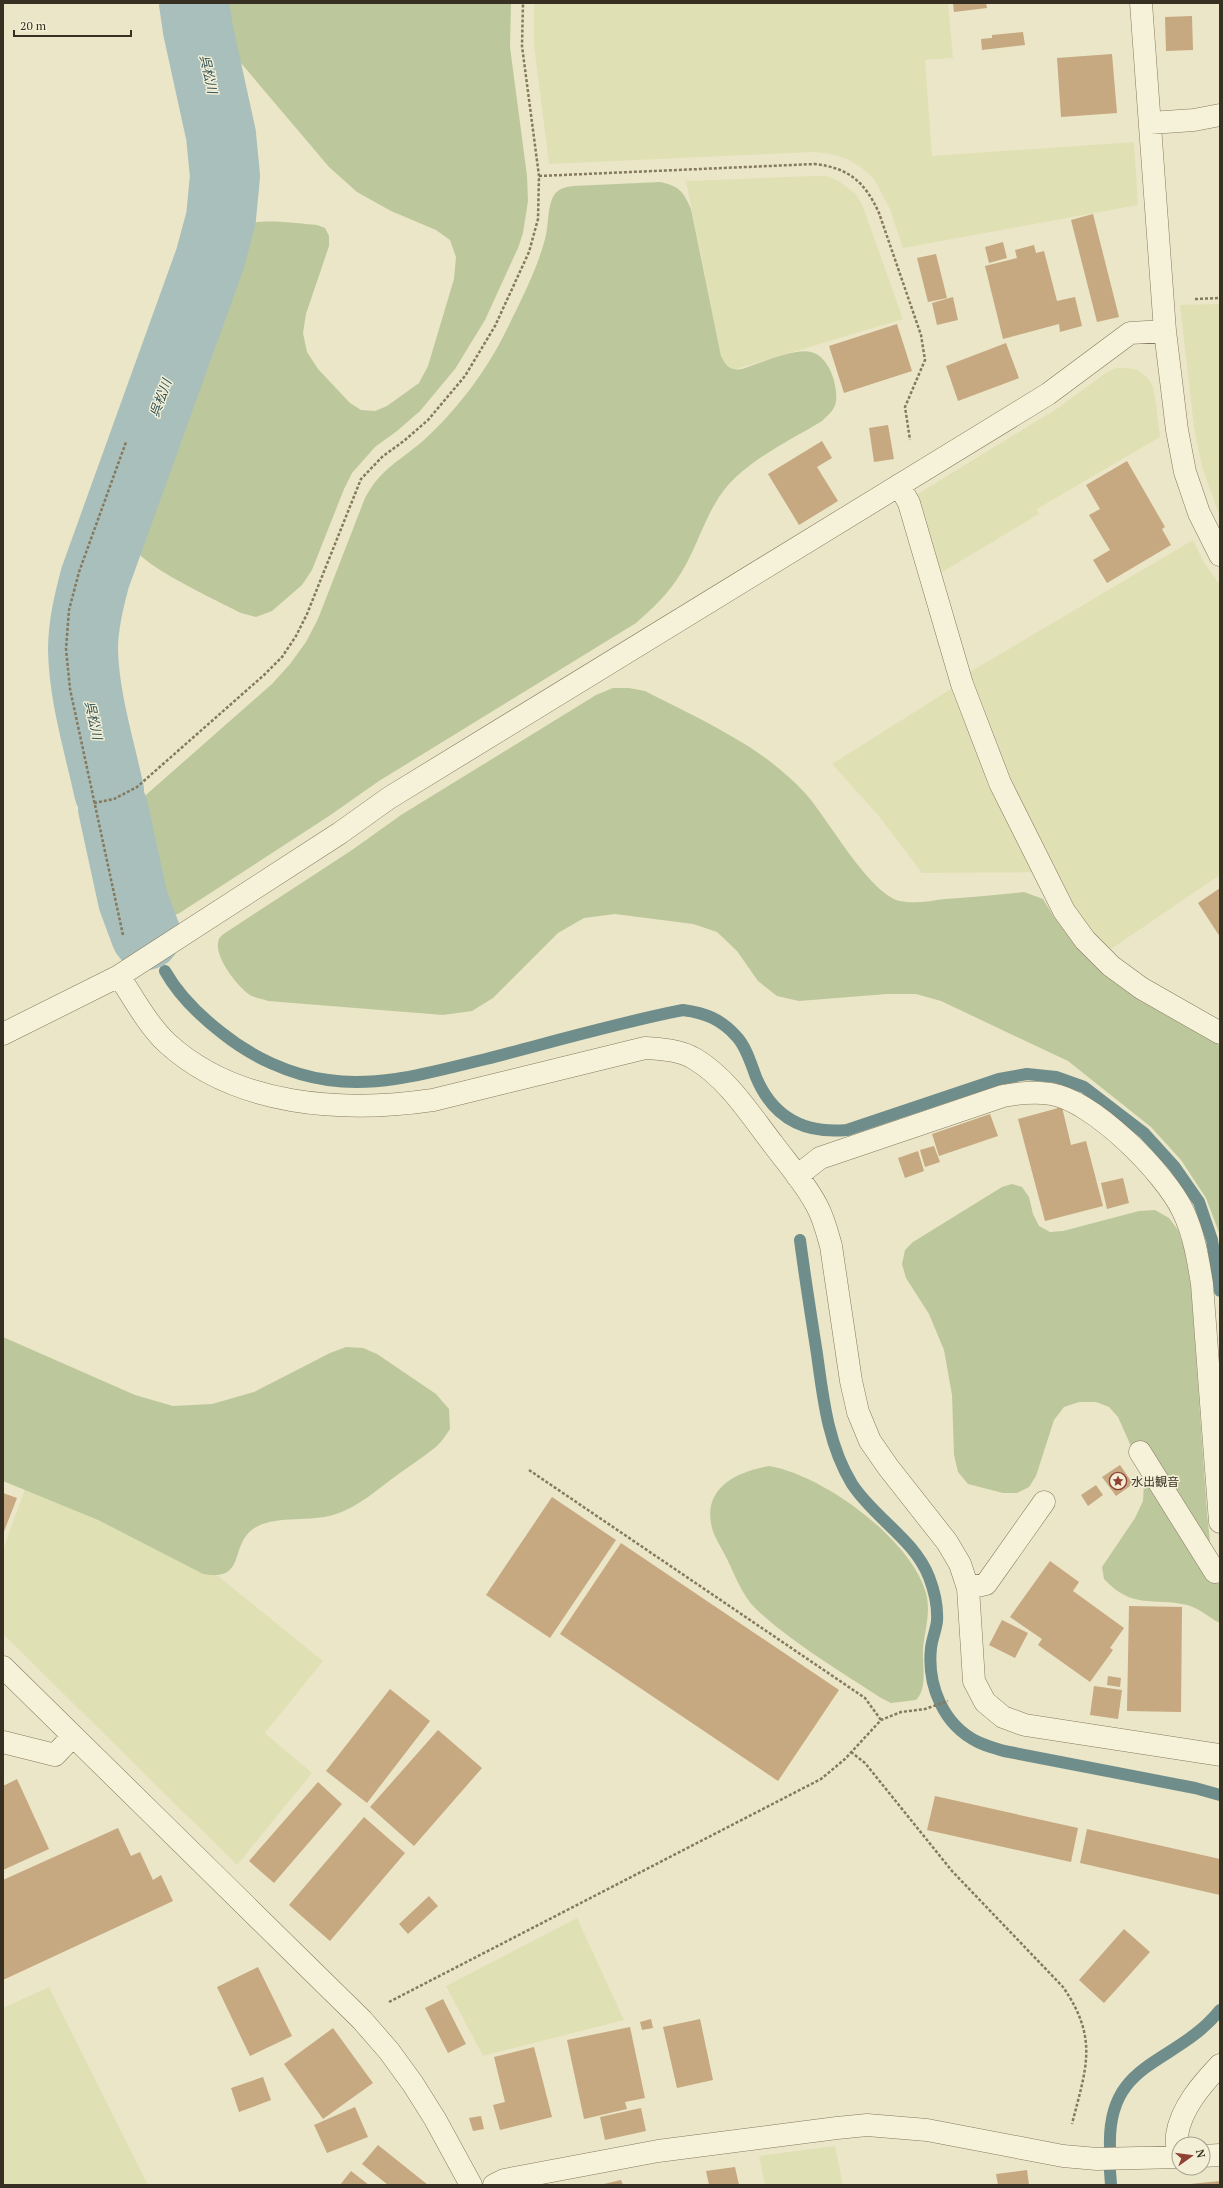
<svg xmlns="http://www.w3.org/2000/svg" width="1223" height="2188" viewBox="0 0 1223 2188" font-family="'PT Serif','Noto Sans JP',serif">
<rect width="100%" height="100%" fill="#ebe6c7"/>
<path fill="#e0e0b5" d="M534 3H948L953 58 925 60 932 156 1134 142 1138 205 903 248 890 209 874 179 862 168 847 159 831 154 814 152 549 164 534 45Z
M814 176H826L837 180 856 194 862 204 903 319 733 370 726 366 721 356 686 181Z
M1220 304V517L1202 467 1194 427 1180 305Z
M1116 368H1127L1138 370 1147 377 1153 387 1155 397 1160 437 1037 509 1039 514 939 574 916 495 1058 408 1107 372Z
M1193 540 1203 561 1220 585V875L1108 951 1092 935 1072 906 1007 780 968 673Z
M954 687 1034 872 922 873 878 815 832 764Z
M25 1489 98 1520 203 1574 218 1576 323 1661 265 1733 312 1773 237 1865 3 1634V1550Z
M577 1918 624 2020 483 2056 446 1986Z
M49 1987 148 2185H3V2008Z
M835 2146 843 2185H765L759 2156Z"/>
<path fill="#bcc89c" d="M219 3H511L510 47 527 176 528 201 523 233 518 248 485 320 455 369 420 411 397 431 375 447 352 473 344 489 312 570 302 585 272 611 256 617 241 613C220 602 147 568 137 551 130 540 132 528 133 516L225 263C227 252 229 240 236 231 249 215 297 224 317 225L325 228 329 236V246L306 314 303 333 307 352 318 369 350 403 361 410 375 411 387 406 419 383 428 366 454 279 456 257 450 240 436 230 391 211 357 192 329 167 235 56 222 31Z
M660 182C679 186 683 191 691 209L721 356C726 366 730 371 742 369 759 364 794 348 811 352 829 356 838 385 836 401 835 410 828 415 822 421 791 440 754 457 729 484 706 510 699 544 681 573 669 593 654 607 636 623L379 781 329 816 178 914C170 916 163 919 155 913 144 904 132 836 134 821 136 810 141 802 147 794L272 684 290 664 306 642 318 619 365 498C381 468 400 461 424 440 457 410 487 370 506 331 520 302 537 270 545 239 549 226 547 206 554 195 559 188 566 187 573 186Z
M613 688H629L645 691C701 720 761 745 805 793 827 817 869 894 900 901 914 904 931 901 945 899 971 897 997 895 1024 892L1043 899 1054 917 1077 948 1104 975 1134 997 1220 1046V1235L1206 1198 1181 1160 1151 1127 1068 1061 941 1001 916 994H887L799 1001 777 996 758 981 737 951 717 932 693 924 615 914 584 918 558 933 493 998 472 1011 443 1015 268 1001C263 999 255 998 250 995 238 987 212 955 219 939 220 937 223 934 225 933L352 850 401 815 596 695Z
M1012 1184 1022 1187 1029 1197 1033 1214 1039 1226 1050 1232 1063 1231 1139 1211 1155 1210 1169 1218 1178 1230 1184 1248 1191 1286 1207 1513 1210 1542 1220 1568V1623C1209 1618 1200 1608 1187 1605 1152 1597 1133 1610 1104 1579L1102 1567 1135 1518 1143 1501 1144 1482 1139 1464 1118 1417 1109 1407 1096 1402H1079L1064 1407 1054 1420 1036 1476 1029 1487 1017 1493H1003L968 1484 958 1472 954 1455 952 1395 944 1350 929 1314 906 1278 902 1264 905 1250 913 1242 1002 1187Z
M3 1337 135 1395 173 1406 212 1404 254 1392 330 1353 346 1347 363 1348 377 1354 436 1394 449 1409 450 1429C446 1435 442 1441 437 1446 425 1456 412 1464 400 1473 380 1487 358 1508 333 1515 310 1522 272 1515 253 1529 229 1546 247 1582 203 1574L98 1520 3 1481Z
M769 1466C823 1475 911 1539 926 1593 931 1612 925 1629 923 1648 922 1664 928 1688 916 1700L891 1703 881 1698C839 1670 792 1643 755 1608 743 1596 735 1576 728 1561 723 1550 715 1539 712 1528 702 1488 736 1472 769 1466Z"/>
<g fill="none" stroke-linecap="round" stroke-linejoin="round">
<path stroke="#6f8d8a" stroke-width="12" d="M165 971C179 996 200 1016 222 1033 252 1057 290 1075 328 1080 381 1088 435 1071 486 1059 552 1042 617 1023 683 1010 705 1013 721 1019 736 1036 746 1046 751 1064 756 1077 773 1118 804 1134 847 1130L999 1079 1027 1074 1056 1077 1084 1087 1144 1133 1174 1166 1199 1202 1212 1240 1220 1291
M800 1240C805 1278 811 1316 817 1354 823 1398 828 1445 852 1484 874 1518 914 1539 929 1577 934 1590 938 1606 937 1621 936 1630 932 1639 931 1648 927 1685 943 1725 978 1742 986 1746 995 1748 1004 1751L1195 1788 1220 1795
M1110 2147C1107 2059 1175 2066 1220 2010
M1110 2171 1111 2185"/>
<path stroke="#a8bfbc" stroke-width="70" d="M109 791C99 745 84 697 83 650 83 625 89 601 95 578L210 259 221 218 225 176 221 135 198 30 194 3
M113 808 133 900 146 935"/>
</g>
<path fill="#c6a881" d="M953 3H986L987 8 954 12Z
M1192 16 1193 50 1166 51 1165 17Z
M1023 32 1025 45 982 50 981 39 992 38V35Z
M1112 54 1117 113 1061 117 1057 58Z
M1093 214 1119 317 1097 322 1071 220Z
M1003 242 1007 258 989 263 985 247Z
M1034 245 1036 253 1044 251 1057 301 1075 297 1082 326 1060 332 1059 324 1003 339 985 266 1017 258 1015 250Z
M936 254 947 298 928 302 917 258Z
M953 297 958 320 937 325 932 303Z
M897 324 912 371 844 393 829 346Z
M1006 343 1019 378 958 401 946 366Z
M888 425 894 459 874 462 869 428Z
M822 441 832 458 817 467 838 501 799 525 768 474Z
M1127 461 1165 527 1162 529 1171 545 1107 583 1093 560 1110 550 1089 515 1100 509 1086 485Z
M1220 888V937L1198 903Z
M1062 1107 1071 1145 1086 1141 1103 1206 1045 1221 1018 1119Z
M990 1114 998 1136 939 1156 932 1134Z
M934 1146 940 1162 925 1167 920 1150Z
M918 1151 924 1171 905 1178 898 1158Z
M1123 1178 1129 1203 1107 1209 1101 1183Z
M1120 1465 1133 1484 1116 1496 1102 1477Z
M1096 1485 1103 1495 1088 1506 1081 1495Z
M3 1493 17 1498 3 1534Z
M552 1497 616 1540 550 1638 486 1595Z
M621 1543 839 1690 778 1781 560 1634Z
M1050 1561 1079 1582 1073 1591 1124 1628 1110 1648 1113 1650 1090 1682 1038 1645 1042 1639 1010 1617Z
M1129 1606 1182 1607 1181 1712 1127 1711Z
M1002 1620 1028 1633 1015 1658 989 1645Z
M1108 1676 1121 1678 1120 1687 1107 1685Z
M1094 1686 1122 1690 1118 1719 1090 1715Z
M390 1689 430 1721 367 1803 326 1771Z
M438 1730 482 1768 414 1846 370 1807Z
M17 1779 49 1849 3 1870V1786Z
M318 1782 342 1804 274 1883 249 1861Z
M935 1796 1078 1828 1071 1862 927 1830Z
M364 1817 405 1853 330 1941 289 1905Z
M118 1828 131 1856 140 1852 153 1880 161 1875 173 1901 3 1980V1880Z
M1087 1829 1220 1859V1895L1080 1863Z
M429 1896 438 1906 408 1934 399 1924Z
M1124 1929 1150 1952 1104 2003 1079 1980Z
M258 1967 292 2036 250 2056 217 1987Z
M443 1999 466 2044 448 2053 425 2008Z
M651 2019 653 2028 642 2030 640 2022Z
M700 2019 713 2080 677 2088 663 2027Z
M630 2027 645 2098 625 2102 627 2109 584 2119 567 2040Z
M333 2028 373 2083 323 2119 284 2064Z
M534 2047 552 2117 500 2130 493 2105 505 2102 494 2057Z
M263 2077 271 2100 239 2112 231 2088Z
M355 2107 368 2137 327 2153 314 2125Z
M641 2108 646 2131 605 2140 600 2117Z
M481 2116 484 2129 473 2131 469 2118Z
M378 2145 428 2185H388L362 2164Z
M735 2167 739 2185H709L706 2171Z
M1027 2170 1029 2185H998L996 2174Z
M351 2171 369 2185H340Z
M621 2180 623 2185H604V2184Z
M1220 2181V2185H1190V2184Z"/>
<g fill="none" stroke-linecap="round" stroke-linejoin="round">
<defs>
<path id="minor" d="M1141 3 1165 331 1177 430 1185 472 1199 513 1220 555
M1150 123 1194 120 1220 115
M899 485 909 503 962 684 1000 783 1064 911 1085 940 1111 966 1141 988 1220 1033
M119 976C134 999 148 1025 167 1043 237 1107 344 1113 433 1100L645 1048C662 1049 680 1050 695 1059 728 1079 749 1113 773 1144 788 1164 805 1183 817 1206 824 1219 827 1232 831 1246L851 1381 858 1412 870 1441 888 1467 947 1542 960 1564 968 1588 974 1681 985 1702 1003 1717 1025 1725 1220 1755
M3 1034 119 976 340 833 389 798 1048 394 1130 333 1165 331
M797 1176 820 1158 1003 1096C1019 1093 1035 1091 1051 1094 1094 1101 1165 1173 1183 1211 1194 1234 1198 1259 1202 1284L1220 1522
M1140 1452 1215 1572 1220 1569
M968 1588 986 1584 1044 1502
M3 1667 362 2020 389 2051 413 2084 435 2119 471 2185
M3 1742 55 1755 73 1736
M1203 2156 1220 2155
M1178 2157C1178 2150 1176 2141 1177 2135 1181 2108 1202 2084 1220 2065
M494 2185 504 2180 658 2151 837 2128 867 2125 927 2130 1063 2156 1097 2159 1179 2157"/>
</defs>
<use href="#minor" stroke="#85795e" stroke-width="23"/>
<path stroke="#85795e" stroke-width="2.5" stroke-dasharray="3 2" stroke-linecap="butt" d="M539 176 815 164C849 168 865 182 879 213L921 335 925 360 905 407 910 440
M1195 299 1220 298
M94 803 114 799 137 787 264 675 282 657 296 636 307 614 361 479 382 457 405 440 428 420 465 376 495 326 529 252 538 219 539 176 522 46 523 3
M123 935 70 689 66 649 69 610 79 572 126 442
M529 1470 865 1698 881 1720
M851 1752 865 1763 952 1871 1063 1987C1099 2039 1086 2068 1072 2124
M389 2002 821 1779 845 1759 881 1720 901 1712 925 1709 948 1701"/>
<use href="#minor" stroke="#f6f2da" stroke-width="22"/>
</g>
<defs>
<symbol id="sight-ring" viewBox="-11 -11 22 22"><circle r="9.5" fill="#f3efd6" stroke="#8f4133" stroke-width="1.5"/><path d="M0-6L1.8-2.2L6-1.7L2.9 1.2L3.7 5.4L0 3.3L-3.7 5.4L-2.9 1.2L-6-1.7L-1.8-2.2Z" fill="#8f4133"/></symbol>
</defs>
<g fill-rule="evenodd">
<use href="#sight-ring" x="1108" y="1471" width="20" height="20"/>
</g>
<g text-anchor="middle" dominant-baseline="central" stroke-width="3" stroke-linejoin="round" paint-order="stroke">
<g font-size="12" fill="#372f21" stroke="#f3efd6" text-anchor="start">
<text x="1131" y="1481">水出観音</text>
</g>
<g font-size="13" font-style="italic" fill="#315255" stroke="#f3efd6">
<text transform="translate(209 74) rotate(78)">呉松川</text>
<text transform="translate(160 398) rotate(-70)">呉松川</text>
<text transform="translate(94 720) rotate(78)">呉松川</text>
</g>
</g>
<rect width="1223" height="2188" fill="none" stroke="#372f21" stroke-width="8"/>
<g transform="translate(1191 2156) rotate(76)"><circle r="19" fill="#f3efd6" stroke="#a8a28e"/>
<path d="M0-3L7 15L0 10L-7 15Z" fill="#8f4133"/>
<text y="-6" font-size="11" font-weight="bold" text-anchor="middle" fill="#372f21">N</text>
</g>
<path d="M14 30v6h117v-6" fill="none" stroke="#372f21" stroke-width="2"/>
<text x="20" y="30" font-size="12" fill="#372f21" stroke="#f3efd6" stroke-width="3" paint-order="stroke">20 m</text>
</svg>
